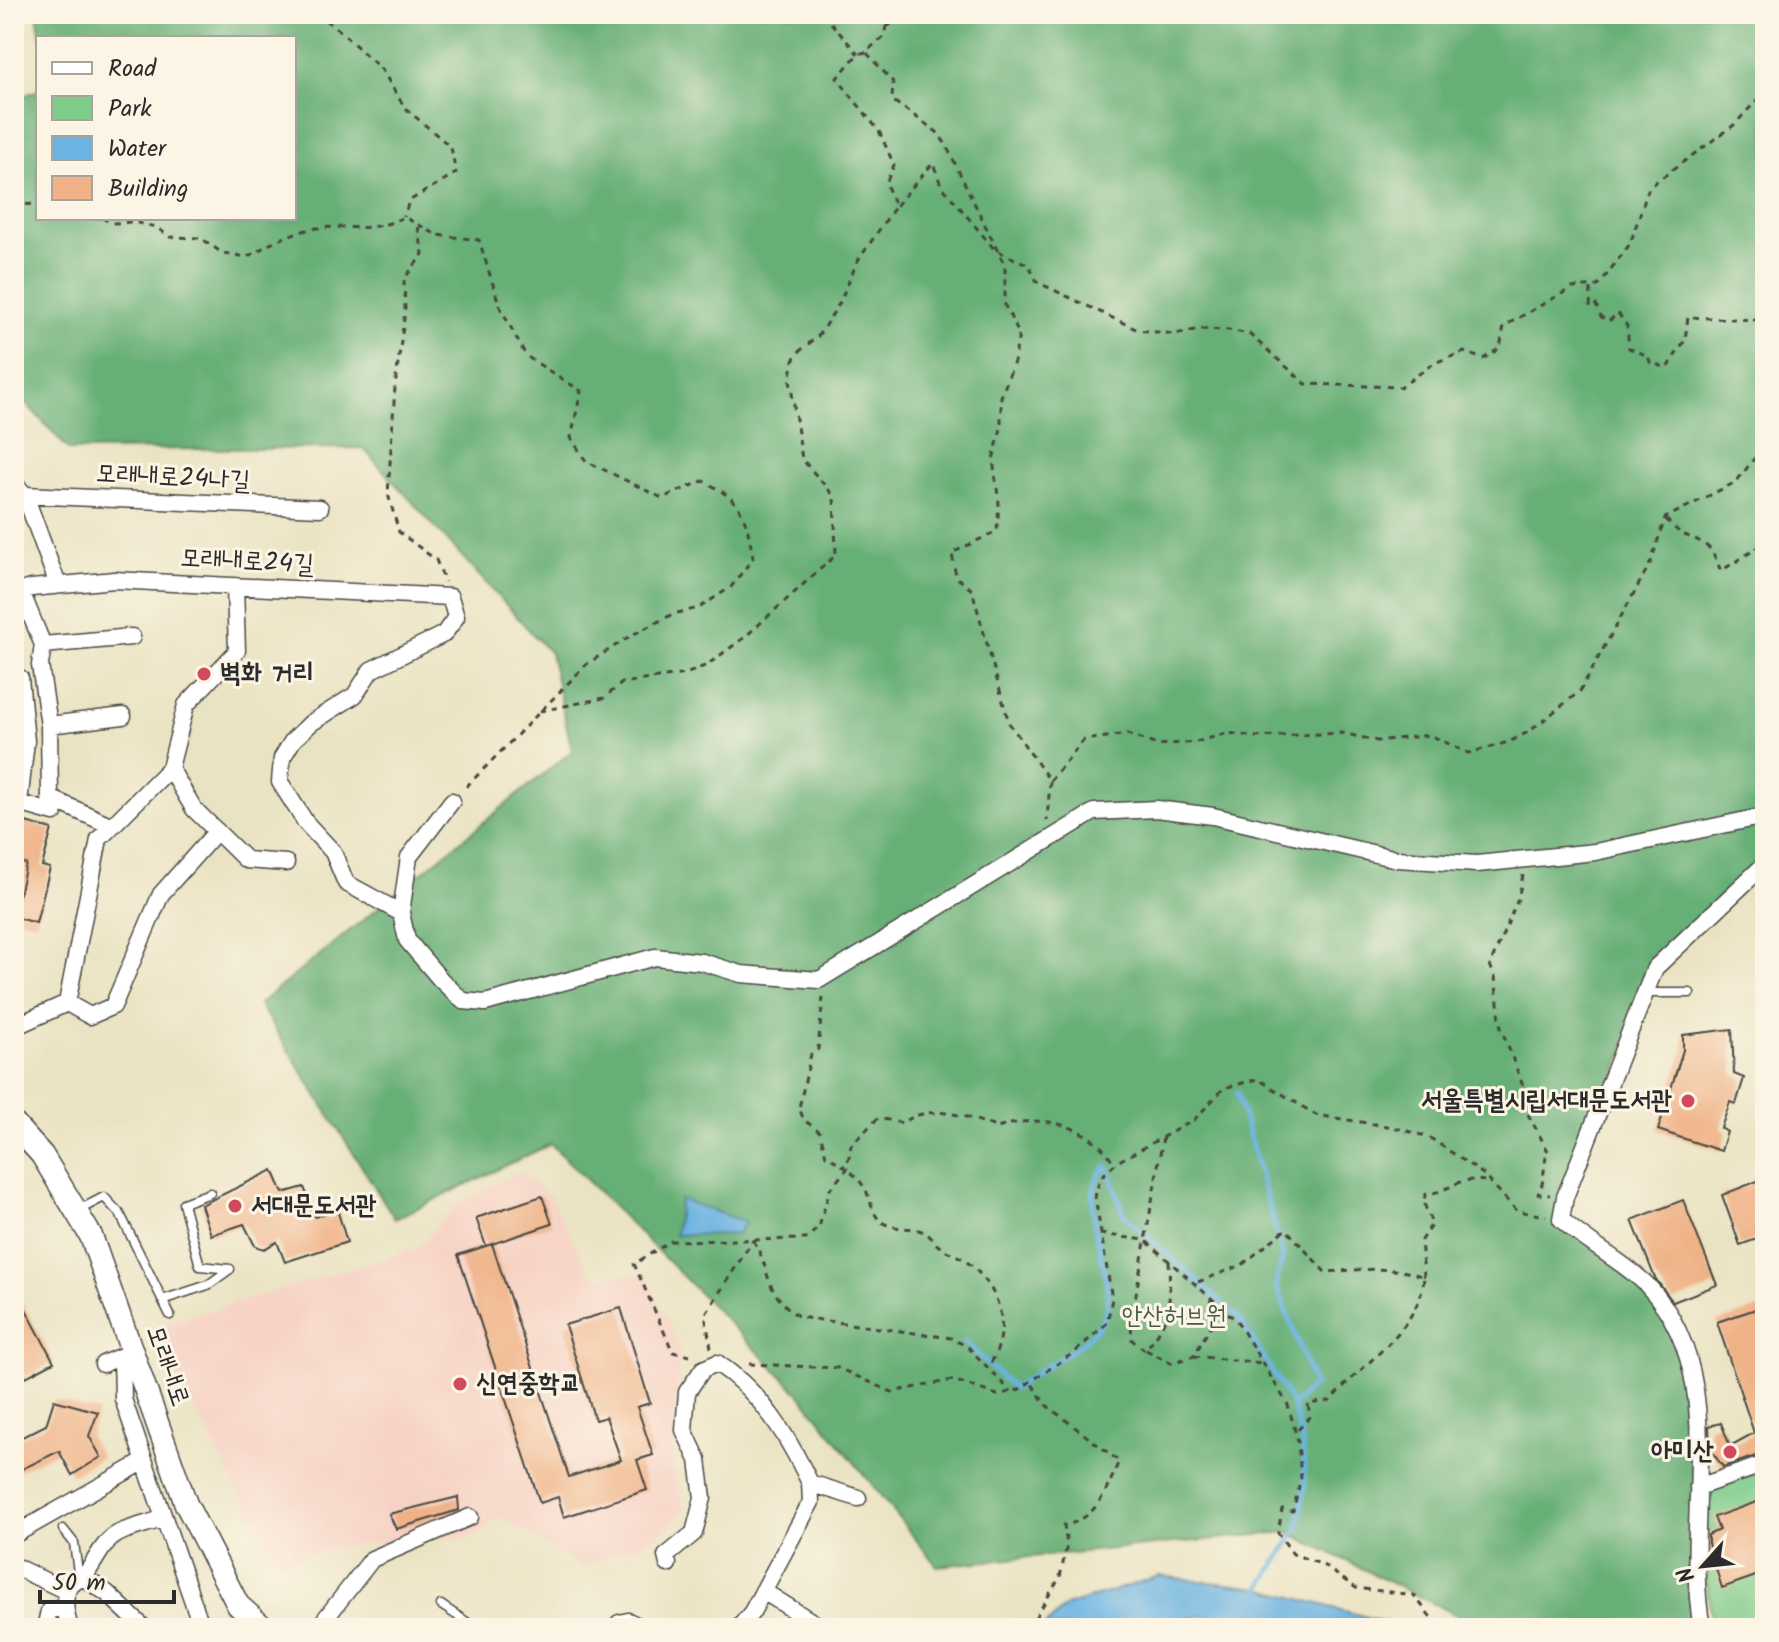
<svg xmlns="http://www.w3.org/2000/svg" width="1779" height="1642" viewBox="0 0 1779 1642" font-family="Kalam,'Poor Story',sans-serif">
<rect width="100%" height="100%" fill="#fcf5e5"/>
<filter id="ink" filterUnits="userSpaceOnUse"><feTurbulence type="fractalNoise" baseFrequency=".0125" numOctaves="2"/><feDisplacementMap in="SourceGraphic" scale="16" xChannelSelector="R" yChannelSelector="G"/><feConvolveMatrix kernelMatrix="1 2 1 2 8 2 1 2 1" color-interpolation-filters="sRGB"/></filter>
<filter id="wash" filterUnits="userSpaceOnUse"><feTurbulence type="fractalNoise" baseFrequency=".006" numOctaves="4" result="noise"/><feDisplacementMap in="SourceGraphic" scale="32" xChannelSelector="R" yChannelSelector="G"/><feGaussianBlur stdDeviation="1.8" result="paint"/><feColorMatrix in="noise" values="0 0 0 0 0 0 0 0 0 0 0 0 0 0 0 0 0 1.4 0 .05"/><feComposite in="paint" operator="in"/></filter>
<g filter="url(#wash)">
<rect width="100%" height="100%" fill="#eae3c3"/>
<path fill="#f6d2c4" d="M521 1170 551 1198 592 1277 647 1274 680 1351 672 1466 684 1508 659 1537 581 1567 500 1516 477 1536 354 1545 277 1562 151 1328 417 1249 455 1206Z"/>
<path fill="#7ecb8a" stroke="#547b5a" stroke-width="2" d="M1765 1470V1628H1713L1699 1529 1709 1488Z"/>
<path fill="#66af76" stroke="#486d50" stroke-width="2" d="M37 14H1765V864L1655 968 1561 1219 1647 1285 1692 1376 1702 1628H1483L1288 1532 937 1566 798 1392 551 1144 395 1219 259 1004 572 751 550 653 363 448 69 450 14 390V100L38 90V218H294V38H41Z"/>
<path fill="#6ab3e2" stroke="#4a6f86" stroke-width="2" d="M680 1199 745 1222 737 1234 675 1235Z
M1159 1576 1260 1588 1407 1628H1275L1205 1615 1132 1628H1043L1066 1606Z"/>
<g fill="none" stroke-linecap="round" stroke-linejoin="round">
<path stroke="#6ab3e2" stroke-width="5" d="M1237 1093 1283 1255 1276 1284 1314 1385 1293 1405
M965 1342 1014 1389C1039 1368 1086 1348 1102 1321 1125 1283 1067 1202 1107 1166L1125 1216 1240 1319 1293 1405 1302 1442 1305 1485 1298 1528 1260 1588"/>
</g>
<g id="blocks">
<path fill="#efb185" d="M14 819 52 829 42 866 50 868 36 923 14 917 26 864 14 861Z
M1732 1029 1734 1074 1744 1078 1736 1104 1730 1102 1721 1128 1727 1132 1721 1151 1658 1130 1683 1050V1035Z
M273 1170 283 1193 304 1187 315 1217 337 1209 347 1242 285 1262 277 1242 264 1249 255 1246 244 1224 211 1235 201 1205Z
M1765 1178V1236L1740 1245 1722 1195Z
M542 1196 552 1224 486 1246 476 1218Z
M1683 1200 1717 1285 1673 1302 1655 1278 1632 1220Z
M492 1244 569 1477 621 1460 606 1417 595 1420 565 1325 621 1308 650 1403 637 1407 653 1455 637 1460 647 1490 564 1517 558 1497 540 1503 458 1255Z
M14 1287 54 1362 26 1377 14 1356Z
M1765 1306V1344L1760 1345 1765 1360V1453L1723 1467 1710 1449 1709 1426 1721 1423 1730 1446 1754 1433 1717 1322Z
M54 1400 98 1412 89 1436 101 1457 72 1475 59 1451 14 1473V1441L46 1425Z
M458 1497 459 1510 396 1529 389 1514Z
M1765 1499V1549L1758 1551 1764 1573 1722 1588 1708 1543V1535L1719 1530 1714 1517Z"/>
</g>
</g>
<g filter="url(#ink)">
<use href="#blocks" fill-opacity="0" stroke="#484742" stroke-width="2"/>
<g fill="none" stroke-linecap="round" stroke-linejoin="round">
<defs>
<path id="lane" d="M1646 993H1690
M210 1193 183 1203 200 1266 230 1269
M77 1211 104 1197 120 1214 170 1315
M162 1300 208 1285 230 1269
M63 1529 74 1543 79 1579
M441 1605 476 1628"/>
<path id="street" d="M14 483 25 495 58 585
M25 495 320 508
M235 586 237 651 186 705 170 768 194 809 246 860 286 863
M21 591 43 645 40 665 49 725 50 798 112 826
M14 593 32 588 114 580 450 597 456 617 444 634 371 670 355 695 311 723 293 740 282 758 280 782 306 823 333 852 346 883 401 913
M43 645 132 637
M20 678 26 741
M49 725 123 716
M14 739 26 741 19 803 54 813
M452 801 409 857 401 913 407 940 441 980 463 1001 485 1003 655 957 702 962 741 974 819 980 1094 812 1156 809 1213 816 1397 859 1477 864 1595 852 1765 816
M67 1003 90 1016 113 1006 161 894 217 831
M14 1027 67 1003 99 839 170 768
M122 1356 123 1399 202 1628
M103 1364 131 1352
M1698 1487 1765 1464
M14 1535 143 1462
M668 1564 666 1556 694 1533 703 1498 698 1460 684 1430 687 1392 703 1369 717 1363C762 1393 787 1435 810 1483L858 1498
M14 1566 66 1591
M84 1578C114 1528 108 1536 162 1519
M763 1591 822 1628
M45 1628 49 1611 63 1607
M70 1628C64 1609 59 1584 84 1578L107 1593 144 1628
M318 1628 372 1559 470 1517
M616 1628 619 1623 628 1621 642 1628
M739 1628 752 1612 811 1502 810 1483
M1702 1628C1681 1518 1733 1377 1648 1286 1625 1262 1587 1244 1561 1219L1565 1197 1655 968 1765 864"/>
<path id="secondary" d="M14 1124 42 1155 91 1236 186 1504 238 1605 264 1628"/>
</defs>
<use href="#lane" stroke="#484742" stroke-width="11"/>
<use href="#street" stroke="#484742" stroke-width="19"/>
<use href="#secondary" stroke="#484742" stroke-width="25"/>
<path stroke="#484742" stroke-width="3" stroke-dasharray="6 6" stroke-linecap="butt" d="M316 14 337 28 382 70 405 108 451 147 456 173 409 201 404 217
M823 14 858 54
M890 14 883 37 866 52 893 82 892 100 937 132 945 143 1005 266V306L1019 334 1014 362 1001 397V428L993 460 999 503 997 531 952 553 956 577 972 590 1009 723 1050 781 1047 821
M886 27 910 14
M866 52 858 54 837 78 879 131 894 165 886 183 895 207 933 163 941 185 995 250 1029 265 1037 282 1138 330 1175 334 1201 329 1229 330 1249 334 1306 384 1401 387 1434 363 1464 352 1483 359 1500 348 1504 326 1572 288 1598 286 1630 244 1649 187 1734 125 1758 99 1765 83
M14 205 38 204
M62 218H72
M102 218 112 223 133 222 156 227 170 237 201 238 222 253 247 257C268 245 286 234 311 229 345 223 369 235 404 217L437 235 479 240 500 307 526 356 581 391 571 438 586 461 662 498 703 481C743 500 746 516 753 558L731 587 699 608 673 614 632 635 587 664 463 790
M418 227 423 254 404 279 405 311 395 387 388 494 399 532 436 560 445 582
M1591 289 1590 308 1596 305 1601 317 1609 321 1618 313 1627 326 1629 348 1648 356 1650 362 1667 368 1685 340 1688 317 1759 320 1765 317
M1666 519C1685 542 1692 533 1709 548 1715 554 1717 563 1721 571L1765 543
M540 711 604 698 622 683 686 674 707 665 745 637 836 555 834 496 802 459 790 380 795 355 818 336 839 304 857 262 895 207
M1050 781 1084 740 1128 734 1157 745 1196 742 1228 733 1256 737 1342 733 1377 741 1430 735 1468 753 1509 742 1530 731 1580 691 1651 562 1665 518 1736 482 1765 445
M1523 875 1518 899 1490 965 1495 977 1501 1028 1526 1094 1525 1109 1548 1151C1542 1167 1546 1180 1538 1194L1550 1195
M823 997 818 1049 811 1054 799 1108 804 1120 820 1132 826 1156C840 1162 856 1174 864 1187 872 1199 870 1216 885 1224 896 1230 914 1226 926 1233 931 1236 934 1243 939 1246 947 1253 958 1255 966 1261 1002 1290 1013 1329 988 1368
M1163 1137 1131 1323 1132 1340 1145 1350C1173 1319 1170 1299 1169 1260
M1100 1234 1145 1240 1237 1321 1288 1405 1298 1442 1301 1478 1293 1511 1282 1509 1278 1533 1293 1554 1323 1565 1356 1588 1414 1595 1439 1628
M753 1240C774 1275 760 1288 799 1317L951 1338 968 1347 1011 1392
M1424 1277 1421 1240 1432 1224 1423 1201 1426 1194C1455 1191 1455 1174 1489 1182
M1198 1282 1242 1265 1286 1229 1325 1272C1359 1270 1392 1265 1424 1277 1421 1329 1360 1365 1330 1401L1308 1404 1310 1417 1296 1432
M711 1348 705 1315 753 1240
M1146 1350 1171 1363 1194 1356 1210 1327 1211 1296
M690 1356 673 1352 634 1264 671 1241 806 1239 819 1227 830 1189 847 1169 851 1145 878 1118 903 1123C930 1102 970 1117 998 1128 1039 1112 1092 1124 1115 1165
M1194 1356 1261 1363
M749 1364 838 1368 892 1392 953 1380 997 1395 1018 1390 1075 1352 1107 1323 1112 1299 1095 1197 1100 1178 1117 1162 1194 1120 1224 1088 1258 1079 1316 1115 1393 1127 1429 1137 1483 1174 1517 1211 1546 1216
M1029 1628 1060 1577 1067 1545 1064 1525C1097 1520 1107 1489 1119 1461L1046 1405 1030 1381"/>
<use href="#lane" stroke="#fff" stroke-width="8"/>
<use href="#street" stroke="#fff" stroke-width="16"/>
<use href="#secondary" stroke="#fff" stroke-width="22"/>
</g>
</g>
<g fill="#d1495b" stroke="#fcf5e5" stroke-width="3">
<circle cx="204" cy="674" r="8"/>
<circle cx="1688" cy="1101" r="8"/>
<circle cx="235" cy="1206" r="8"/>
<circle cx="460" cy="1384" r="8"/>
<circle cx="1730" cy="1452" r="8"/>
</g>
<g text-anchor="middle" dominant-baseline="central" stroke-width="6" stroke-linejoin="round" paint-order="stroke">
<g font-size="26" fill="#2b2b2b" stroke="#fcf5e5">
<text transform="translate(173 478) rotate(3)">모래내로24나길</text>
<text transform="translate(247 562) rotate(3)">모래내로24길</text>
<text transform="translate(167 1366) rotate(71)">모래내로</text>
</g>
<g font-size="26" font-weight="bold" fill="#2b2b2b" stroke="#fcf5e5" text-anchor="start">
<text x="220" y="674">벽화 거리</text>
<text x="1672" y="1101" text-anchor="end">서울특별시립서대문도서관</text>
<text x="251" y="1206">서대문도서관</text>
<text x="476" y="1384">신연중학교</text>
<text x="1714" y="1452" text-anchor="end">아미산</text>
</g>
<g font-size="26" fill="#445b48" stroke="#fcf5e5">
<text x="1174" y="1317">안산허브원</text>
</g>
</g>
<rect width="1779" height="1642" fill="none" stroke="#fcf5e5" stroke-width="48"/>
<rect x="36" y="36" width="260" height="184" fill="#fcf5e5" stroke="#a8a49b" stroke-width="2"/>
<rect x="52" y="62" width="40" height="12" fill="#ffffff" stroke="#a8a49b" stroke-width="2"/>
<text x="108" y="76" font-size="24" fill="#2b2b2b">Road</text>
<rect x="52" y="96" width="40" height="24" fill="#7ecb8a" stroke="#a8a49b" stroke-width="2"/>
<text x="108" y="116" font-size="24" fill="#2b2b2b">Park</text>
<rect x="52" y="136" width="40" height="24" fill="#6ab3e2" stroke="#a8a49b" stroke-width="2"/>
<text x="108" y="156" font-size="24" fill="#2b2b2b">Water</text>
<rect x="52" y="176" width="40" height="24" fill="#efb185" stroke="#a8a49b" stroke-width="2"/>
<text x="108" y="196" font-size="24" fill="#2b2b2b">Building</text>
<g transform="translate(1703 1566) rotate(243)" stroke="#fcf5e5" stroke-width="6" paint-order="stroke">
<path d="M0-6L14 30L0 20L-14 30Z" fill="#2b2b2b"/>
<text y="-12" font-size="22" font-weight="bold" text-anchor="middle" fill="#2b2b2b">N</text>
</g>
<path d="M40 1590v12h134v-12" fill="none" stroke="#2b2b2b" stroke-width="4"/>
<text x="52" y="1590" font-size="24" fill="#2b2b2b" stroke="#fcf5e5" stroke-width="6" paint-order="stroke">50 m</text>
</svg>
